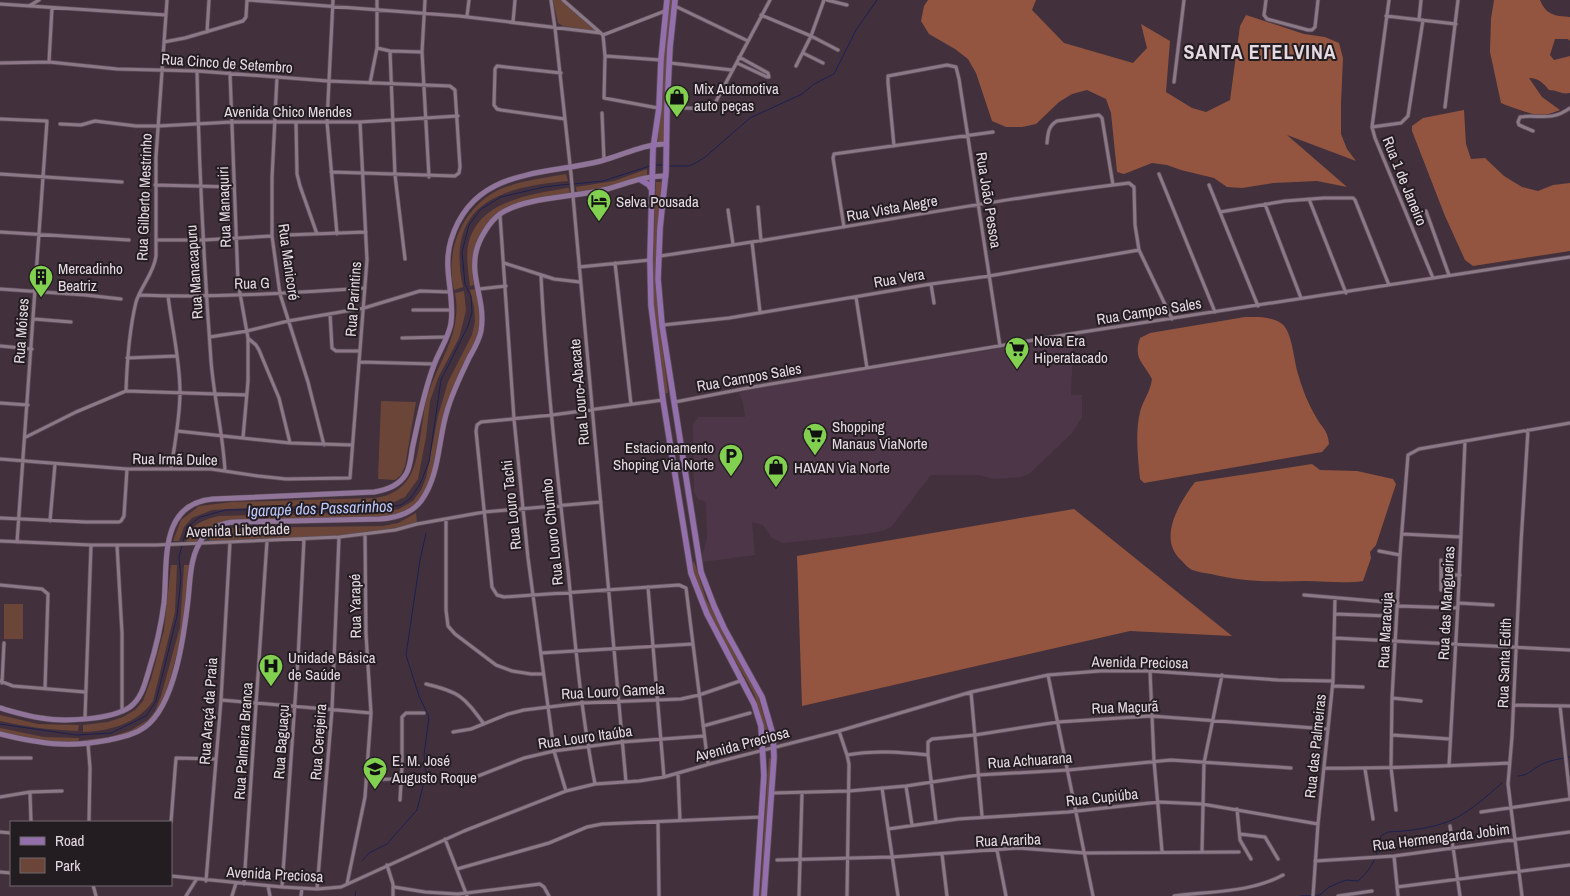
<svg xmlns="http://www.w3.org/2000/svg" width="1570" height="896" viewBox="0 0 1570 896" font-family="'Archivo Narrow',sans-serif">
<rect width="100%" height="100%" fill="#42313d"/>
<path fill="#4d3647" d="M1082 335 1077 340 1073 349 1071 395H1082V418L1071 434 1029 474 1022 477 993 479 979 475H931L891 527 883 531 858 535 783 543 772 538 763 525 752 522 755 555 703 562 702 556 707 538 706 502 698 499 694 492 693 424 698 417H745L743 403 739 393 752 389Z"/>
<path fill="#6b4537" d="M553 0H561L595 31 563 26 558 23Z
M670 0H673L665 144 658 143 665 44Z
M647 169V176L577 194 576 187 614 181Z
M566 174 568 181C498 187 445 205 463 287L454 290C444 249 464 204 503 188 523 180 545 178 566 174Z
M656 182H662L657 267 658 309 668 393H665L654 307 653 267Z
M567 188H569L570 193 521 204 491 222 474 254 472 272 474 285 470 286C468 269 464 249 472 233 488 199 535 194 567 188Z
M475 289C479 304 481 319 478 334 473 359 455 380 447 404 437 434 439 468 423 496 414 509 398 514 384 517L222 522 198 543 186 542C190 524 203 520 219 516L383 512 399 509 413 501 421 490 426 478 438 416 448 382 472 335 475 321 474 307 470 290Z
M464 291 466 310 463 323 459 338 438 378 430 401 426 437 418 479 405 497 390 504 382 505 282 506 212 510 192 518 184 527 179 541H173L181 520 199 506 232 502 375 498C391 496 404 488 411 474 420 457 421 422 426 402 436 362 463 336 455 293Z
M381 401 416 402 405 466 401 475 395 480 378 479Z
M416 513 417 523 366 534 318 540 211 543 209 539 216 533 232 528 383 526 398 523Z
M694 561 706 599 757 693 768 731 770 742H767C763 726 760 709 754 694 743 670 684 583 694 561Z
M171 565H177L175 612 153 701C137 724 109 731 83 732V725L108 722 123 717 135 710 143 701 151 679 164 630Z
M184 565H190L181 638 166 695 148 724 133 733 83 743V740L110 737 131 730 148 720 155 711 161 696 180 627Z
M4 604H23V639H4Z
M0 715 38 724 79 725 78 731C52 730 26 727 0 721Z
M0 728 44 737 79 738 78 744H54L0 733Z
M769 758 771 759 762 896H760Z"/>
<path fill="#93553f" d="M928 0H1036L1032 10 1064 43 1133 63 1147 48 1141 24 1170 41 1166 92 1192 108 1206 112 1230 100 1240 26 1246 15 1304 34 1325 37 1339 43 1343 58 1341 103V134L1347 149 1356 161 1287 135 1347 187 1317 181 1273 183 1242 188 1227 187 1214 178 1181 170 1167 165 1152 163 1124 174 1117 172 1111 113 1106 99 1087 90 1072 94 1059 102 1036 124 1022 127H1006L992 121 976 73 968 59 955 49 929 34 921 21 924 6Z
M1494 0H1540C1546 15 1555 16 1570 17V41L1568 39H1555L1550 55 1554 60 1570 56V93C1562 95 1557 90 1549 90 1543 83 1539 78 1529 78L1542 97 1560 110C1554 112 1547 115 1540 116 1537 116 1505 105 1501 103L1490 52 1491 19Z
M1464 110 1466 144 1471 159 1485 158 1504 176 1522 187 1538 191 1553 185 1570 183V251L1473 266 1465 260 1445 216 1412 131V126L1423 118Z
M1245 317C1257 317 1271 316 1282 324 1292 331 1294 361 1298 374 1302 388 1308 404 1316 417 1322 428 1328 430 1329 444L1322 452 1144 483 1140 479C1138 458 1135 433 1140 412 1143 400 1150 393 1152 379 1143 362 1133 359 1140 338L1150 333Z
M1312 464 1320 470 1357 471 1393 479 1396 484 1376 545 1370 552 1371 558 1363 581C1344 584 1325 581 1306 581 1274 582 1243 582 1211 574 1205 573 1198 572 1192 570 1188 568 1184 563 1181 560 1157 538 1180 502 1195 482Z
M1074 509 1232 636 1130 631 802 706 797 556Z"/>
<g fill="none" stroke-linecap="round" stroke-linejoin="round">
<path stroke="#1b2051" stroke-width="1" d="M654 165H665
M669 166H688L692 165 704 158 750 118 802 94 814 84 834 74 856 30 877 0
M574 184 603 181 650 166
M0 724 76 735 111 733 146 716 156 701 177 616 181 578 179 557 187 527 200 517 226 510 378 509 401 505 411 498 420 484 429 462 441 380 468 326 472 312 471 296 465 284 462 252 469 225 481 209 501 197 544 187 570 184
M1518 776C1530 775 1529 771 1539 766 1548 760 1560 759 1570 757
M362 861 369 853 387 844 417 810 426 774 424 755 429 717 419 696 406 655 420 560 426 533
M355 896 356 891
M1300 896 1320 895 1329 887 1346 880 1358 881C1374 867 1377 855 1381 836L1388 832C1409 831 1437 828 1456 818 1473 809 1488 795 1502 783"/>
<defs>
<path id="street" d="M248 0 459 16 601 33
M333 0 327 122 337 234
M425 0 422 52 429 177
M551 0 555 28 571 174 626 782
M563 0 603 35 605 56 604 98 658 108
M827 0 847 5
M1266 0 1264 15 1267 19 1308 30H1312L1315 27 1318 0
M1389 0 1372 127 1375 138 1433 278
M0 4 166 15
M29 6 39 0
M675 6 748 41
M761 15 811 36 838 50
M467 16 469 0
M1386 16 1456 24
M1419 20 1421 0
M513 22 515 0
M207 32 209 0
M603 35 665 11
M164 42 185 38 243 21 246 17 247 0
M377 48 390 51 422 52
M390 51 395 175 405 259
M803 53 823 63
M605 56 661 60
M49 62 52 8
M0 63 49 62 117 69 197 71 328 81 450 86 455 90 460 167 459 173 455 176 331 172
M670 63 732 70
M737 63 767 77H769L768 73 739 57
M796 66 811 36 824 0
M197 71C199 168 204 264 211 361 214 398 223 434 225 471
M230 73 238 282 248 338V381L243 438
M561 73 497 66 495 69 494 105 497 109 501 110 565 119
M277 77 272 178V236L280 294 308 382 324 445
M1174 82 1184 0
M370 83 377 48V0
M668 107 705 109 713 107 770 0
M1445 107 1458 0
M602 113 604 160
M0 119 47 121 17 542
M296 123 297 174 300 186 317 234
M60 124 81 125 95 121 136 126H158L232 122H360L458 116
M1372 127 1401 123 1408 116 1423 20
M1533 131 1519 125 1518 122 1520 117C1539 114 1551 122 1570 108
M1047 143C1048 134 1048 126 1057 121L1099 115 1102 118 1113 185
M894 146 888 83V76L947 65 956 67 959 79 1000 346
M0 174 122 182
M1159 174 1215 312
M155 185 234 187
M1209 185 1258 306
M1309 199 1346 293
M1265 204 1301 298
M758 207 761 241
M728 210 733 244
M1426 211 1449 275
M1220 212 1285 201 1324 198H1353L1355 200 1389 285
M500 215 514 419 528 558 554 751 566 791
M844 227 833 158 834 154 993 132
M0 232 129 240
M287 235 366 232
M156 240H203L272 236
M752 242 760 312
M660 256C817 234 972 202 1129 183L1134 187 1135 225 1139 250 1172 319
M504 263 554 279 580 282
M615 263 631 404
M579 267 650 260
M541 276C546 374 557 472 568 570 575 641 581 713 595 784
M931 284 934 303
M0 289 85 295 121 299
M479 289 506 286
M139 295C214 298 290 293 365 288
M168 296C172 328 180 360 180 392 180 417 175 443 171 468
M856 297 867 368
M413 310H451
M330 314 332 348 336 351H360
M34 319 71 322
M663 325 729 318 931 284 989 276 1139 250
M210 337 247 331 288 321 364 308 420 291 450 292
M402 338 446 337
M249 339 256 345 259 350 279 398 290 443
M0 346 32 349
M127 358 177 356
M360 362 434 364
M126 391C127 361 129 331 136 302 141 286 154 273 156 256V157L167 0
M663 400 552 415 481 422 477 425 476 431 492 587 497 595 504 597 679 585 686 588 708 764
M675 402 753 387 1076 333 1570 257
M0 403 28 405
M177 431 290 443 352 445
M26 437 76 412 126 391 247 395
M0 459 127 469H211L258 476 286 479 350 478 367 260 360 122
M0 518 86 522H119L121 521 124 516 127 469
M446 519V610L448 626 455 634 496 665 512 671 531 674H543
M50 521 55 464
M1402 534 1461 537
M0 541 91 545H156L339 537 395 530 417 524 484 512 601 502
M117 545 122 633V711
M1379 551 1400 555
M1441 575H1460
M0 585 42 589 48 594 45 689
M648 587 664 777
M1441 590V560
M1304 595 1398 603
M1458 603 1493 605
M1398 606 1458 608
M1335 614 1389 616
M1335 638 1570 650
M541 653 693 644
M1150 671 1154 761 1162 851
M1048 675 1093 896
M0 681 13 686 85 692
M2 683 4 643
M426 684C460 692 463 696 484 724
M1333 686 1363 687
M971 692 982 816
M1392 698 1421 701
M221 700 371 713
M1514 705 1570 706
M1560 706 1570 797
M85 718 91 545
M703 726 750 713
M839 731 847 755 849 764 847 896
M453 732 471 729 508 714 524 710 582 703 681 699 699 695 743 680
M1392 735 1450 739
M88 744 90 768 89 822
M847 755C874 750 901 752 928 755
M0 758H31
M1449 766 1458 603 1465 441
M1324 768C1386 769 1448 766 1510 763
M1365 769 1373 819
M678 773 680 821
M473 778 524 758 554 751 622 742 704 736
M367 780 417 778
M906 786 912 825
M882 788 898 896
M30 792 31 822
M772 793 849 791 906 786 978 775 1068 770 1171 760 1291 768
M0 797 30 792 62 791
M400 800 402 766V717L406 713H424
M1237 809 1240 840 1251 859
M1396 810 1391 767 1392 698 1400 555 1408 455 1419 449 1570 423
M1481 812 1570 799
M936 821 928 755V742L932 739 975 735 1058 722 1151 716 1328 729
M171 822 176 758 215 759
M658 822 659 896
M1450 826 1460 896
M888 829 958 819 1068 812 1159 802 1202 804 1318 824
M0 832 11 833
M1240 834 1265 837 1278 859
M445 839 467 896
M997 850 1006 896
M1202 851 1204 763 1222 675
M942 854 947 896
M1394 856 1398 896
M777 860 892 857 1018 848 1085 853 1239 852
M1315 861 1394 856 1570 832
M387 865 393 884V896
M457 869 549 843 587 827 602 824 762 817
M0 872 11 873
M171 876 282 887 317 889 341 887 464 831 566 791 595 784 639 781 664 777 713 763 839 731 971 692 1048 675 1100 671H1150L1278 680 1333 681
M206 881 221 700 230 542
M244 884 267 541
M347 884 365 797 371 713 366 634 365 534
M93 885 96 896
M268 886 270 896
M282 887 298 659 304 539
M394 887 425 892 458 894 540 884 544 887 549 896
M1397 887 1570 865
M317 889 332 710 339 537
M186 896 196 880
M232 896 236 883
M301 896 302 888
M799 896 802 793
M1174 896C1211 891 1250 893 1283 875
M1313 896 1318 824 1333 681 1335 598
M1338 896 1372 891
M1522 896 1508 784 1512 737 1521 543 1528 430"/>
<path id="secondary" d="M0 708C14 712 27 716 41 718 63 722 111 720 130 707 142 698 145 683 149 670 156 648 161 626 164 603 168 563 158 504 213 499L374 492C387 490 399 486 406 474 411 466 411 454 413 445 419 418 424 391 434 365 439 351 449 337 451 323 455 295 442 269 451 240 473 168 541 176 601 161 623 155 644 144 666 144
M0 734C41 744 68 748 109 740 122 737 134 735 145 727 175 705 184 635 188 600 190 582 190 560 199 544 206 529 221 522 237 522L380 519C395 518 411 514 421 501 440 475 438 440 447 411 452 393 461 375 469 358 474 349 479 341 481 331 486 301 470 279 476 252 479 239 489 222 500 214 524 197 575 197 603 190 623 185 645 175 666 176"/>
<path id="primary" d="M667 0 661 60 659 108 653 149 650 260 651 305 663 400 691 573 707 614 754 704 761 726 764 775 756 896
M675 0 670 47 667 107 666 171 660 228 658 279 662 325 701 572 714 606 724 628 762 697 773 735 774 757 764 896
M641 180 649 185 652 190"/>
</defs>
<use href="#street" stroke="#5d4f59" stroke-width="4.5"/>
<use href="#secondary" stroke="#5d4f59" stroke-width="6"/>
<use href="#primary" stroke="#5d4f59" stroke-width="7"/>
<use href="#street" stroke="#8c7886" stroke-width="3"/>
<use href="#secondary" stroke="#907499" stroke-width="5"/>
<use href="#primary" stroke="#936fac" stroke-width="5.5"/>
</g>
<defs>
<symbol id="shop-pin" viewBox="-11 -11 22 30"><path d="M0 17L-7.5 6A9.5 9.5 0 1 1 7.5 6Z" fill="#82d050" stroke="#231c21"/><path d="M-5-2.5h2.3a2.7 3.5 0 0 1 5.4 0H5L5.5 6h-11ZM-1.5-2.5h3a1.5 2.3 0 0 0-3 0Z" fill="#111"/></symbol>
<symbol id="hotel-pin" viewBox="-11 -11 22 30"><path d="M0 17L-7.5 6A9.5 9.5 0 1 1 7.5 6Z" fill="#82d050" stroke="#231c21"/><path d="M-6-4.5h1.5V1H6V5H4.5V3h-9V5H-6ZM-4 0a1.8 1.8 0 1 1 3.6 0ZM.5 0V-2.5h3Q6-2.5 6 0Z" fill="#111"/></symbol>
<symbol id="building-pin" viewBox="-11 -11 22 30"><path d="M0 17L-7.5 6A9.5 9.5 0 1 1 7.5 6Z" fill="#82d050" stroke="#231c21"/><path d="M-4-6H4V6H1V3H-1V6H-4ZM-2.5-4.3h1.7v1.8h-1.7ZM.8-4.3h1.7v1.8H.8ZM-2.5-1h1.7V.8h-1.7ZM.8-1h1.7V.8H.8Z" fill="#111"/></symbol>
<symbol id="supermarket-pin" viewBox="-11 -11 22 30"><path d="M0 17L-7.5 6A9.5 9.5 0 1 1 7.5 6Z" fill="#82d050" stroke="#231c21"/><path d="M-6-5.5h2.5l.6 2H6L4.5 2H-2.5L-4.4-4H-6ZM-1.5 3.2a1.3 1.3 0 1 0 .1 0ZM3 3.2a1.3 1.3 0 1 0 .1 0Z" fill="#111"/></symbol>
<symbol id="parking-pin" viewBox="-11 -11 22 30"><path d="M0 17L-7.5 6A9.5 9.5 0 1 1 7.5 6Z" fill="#82d050" stroke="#231c21"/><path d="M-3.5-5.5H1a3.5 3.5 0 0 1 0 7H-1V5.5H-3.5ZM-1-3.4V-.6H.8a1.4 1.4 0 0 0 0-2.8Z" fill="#111"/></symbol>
<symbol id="hospital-pin" viewBox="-11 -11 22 30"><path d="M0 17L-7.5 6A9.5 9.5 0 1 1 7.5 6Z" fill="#82d050" stroke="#231c21"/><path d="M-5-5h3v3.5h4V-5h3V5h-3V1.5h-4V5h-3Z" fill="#111"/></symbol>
<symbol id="school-pin" viewBox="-11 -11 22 30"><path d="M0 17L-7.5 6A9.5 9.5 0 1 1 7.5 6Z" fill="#82d050" stroke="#231c21"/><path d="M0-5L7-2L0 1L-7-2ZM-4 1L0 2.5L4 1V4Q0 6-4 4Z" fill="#111"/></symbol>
</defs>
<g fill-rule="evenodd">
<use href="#shop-pin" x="663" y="83" width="28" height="38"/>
<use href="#hotel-pin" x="585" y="187" width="28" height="38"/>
<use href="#building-pin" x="27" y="263" width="28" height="38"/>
<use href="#supermarket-pin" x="1003" y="335" width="28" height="38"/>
<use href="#supermarket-pin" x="801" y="421" width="28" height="38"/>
<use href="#parking-pin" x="717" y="442" width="28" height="38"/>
<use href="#shop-pin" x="762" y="453" width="28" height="38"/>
<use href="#hospital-pin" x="257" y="652" width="28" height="38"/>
<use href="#school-pin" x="361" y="755" width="28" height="38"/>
</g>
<g text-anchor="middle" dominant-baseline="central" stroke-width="4" stroke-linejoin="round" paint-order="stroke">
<g font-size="15" fill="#e5dae1" stroke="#231c21">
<text transform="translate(227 63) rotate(4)">Rua Cinco de Setembro</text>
<text x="288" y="111">Avenida Chico Mendes</text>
<text transform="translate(1405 181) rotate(68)">Rua 1 de Janeiro</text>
<text transform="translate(144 197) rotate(-88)">Rua Gilberto Mestrinho</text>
<text transform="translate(989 200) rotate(81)">Rua João Pessoa</text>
<text transform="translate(224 207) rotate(-92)">Rua Manaquiri</text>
<text transform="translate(892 208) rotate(-10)">Rua Vista Alegre</text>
<text transform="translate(289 262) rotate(82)">Rua Manicoré</text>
<text transform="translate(194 272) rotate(-94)">Rua Manacapuru</text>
<text transform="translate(899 278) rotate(-10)">Rua Vera</text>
<text transform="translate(252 283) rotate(-1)">Rua G</text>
<text transform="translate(353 299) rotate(-86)">Rua Parintins</text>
<text transform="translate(1149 311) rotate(-9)">Rua Campos Sales</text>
<text transform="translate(21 331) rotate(-86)">Rua Móises</text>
<text transform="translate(749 377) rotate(-10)">Rua Campos Sales</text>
<text transform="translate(579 392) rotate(-95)">Rua Louro-Abacate</text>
<text transform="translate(175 459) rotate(1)">Rua Irmã Dulce</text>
<text transform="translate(511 505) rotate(-96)">Rua Louro Tachi</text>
<text transform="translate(238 530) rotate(-2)">Avenida Liberdade</text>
<text transform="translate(552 532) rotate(-96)">Rua Louro Chumbo</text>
<text transform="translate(1446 603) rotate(-87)">Rua das Mangueiras</text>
<text transform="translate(355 606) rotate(-91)">Rua Yarapé</text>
<text transform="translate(1385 630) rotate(-87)">Rua Maracuja</text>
<text transform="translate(1140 662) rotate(1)">Avenida Preciosa</text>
<text transform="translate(1504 663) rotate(-88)">Rua Santa Edith</text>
<text transform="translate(613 691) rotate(-3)">Rua Louro Gamela</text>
<text transform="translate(1125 707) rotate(-2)">Rua Maçurã</text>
<text transform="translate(208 711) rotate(-86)">Rua Araçá da Praia</text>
<text transform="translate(585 737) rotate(-8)">Rua Louro Itaúba</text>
<text transform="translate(243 741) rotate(-86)">Rua Palmeira Branca</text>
<text transform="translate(281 742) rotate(-86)">Rua Baguaçu</text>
<text transform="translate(318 742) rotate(-86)">Rua Cerejeira</text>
<text transform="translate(742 744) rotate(-15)">Avenida Preciosa</text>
<text transform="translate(1315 746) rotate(-84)">Rua das Palmeiras</text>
<text transform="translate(1030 760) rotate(-4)">Rua Achuarana</text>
<text transform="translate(1102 797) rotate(-6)">Rua Cupiúba</text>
<text transform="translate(1441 837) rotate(-7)">Rua Hermengarda Jobim</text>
<text transform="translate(1008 840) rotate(-2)">Rua Arariba</text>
<text transform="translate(275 874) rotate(3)">Avenida Preciosa</text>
</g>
<g font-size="15" fill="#e5dae1" stroke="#231c21" text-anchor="start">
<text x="694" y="88">Mix Automotiva<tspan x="694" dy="17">auto peças</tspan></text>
<text x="616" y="201">Selva Pousada</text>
<text x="58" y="268">Mercadinho<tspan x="58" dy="17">Beatriz</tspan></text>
<text x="1034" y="340">Nova Era<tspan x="1034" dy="17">Hiperatacado</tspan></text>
<text x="832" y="426">Shopping<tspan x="832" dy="17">Manaus ViaNorte</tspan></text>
<text x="714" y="447" text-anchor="end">Estacionamento<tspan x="714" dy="17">Shoping Via Norte</tspan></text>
<text x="794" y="467">HAVAN Via Norte</text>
<text x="288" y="657">Unidade Básica<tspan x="288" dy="17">de Saúde</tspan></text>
<text x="392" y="760">E. M. José<tspan x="392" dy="17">Augusto Roque</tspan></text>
</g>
<g font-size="16" font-style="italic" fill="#bbc7f9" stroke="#231c21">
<text transform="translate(320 508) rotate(-2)">Igarapé dos Passarinhos</text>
</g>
<g font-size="20" font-weight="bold" letter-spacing="1" fill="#e5dae1" stroke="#231c21">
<text x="1260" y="51">SANTA ETELVINA</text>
</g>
</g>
<rect x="10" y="821" width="162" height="65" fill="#231c21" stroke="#71686e"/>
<rect x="20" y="837" width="25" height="8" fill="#936fac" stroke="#71686e"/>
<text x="55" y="846" font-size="15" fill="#e5dae1">Road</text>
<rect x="20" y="858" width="25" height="15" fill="#6b4537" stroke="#71686e"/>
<text x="55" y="871" font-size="15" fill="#e5dae1">Park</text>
</svg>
